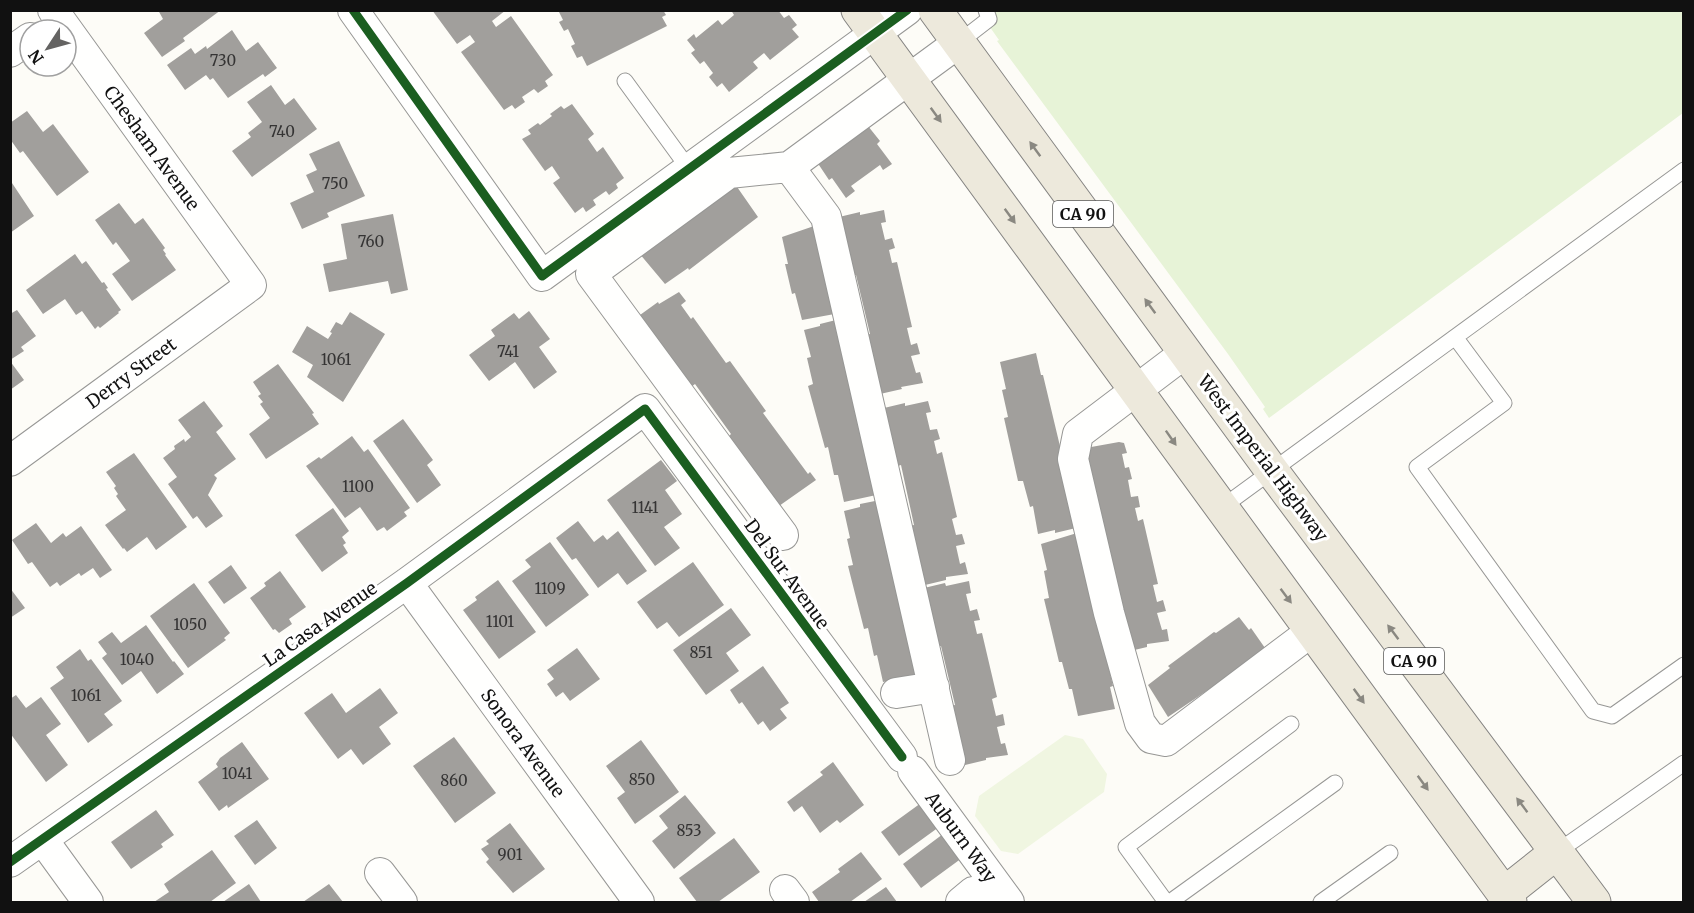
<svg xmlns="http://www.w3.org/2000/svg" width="1694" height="913" viewBox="0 0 1694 913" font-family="Merriweather,serif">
<rect width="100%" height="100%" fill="#fdfcf7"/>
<path fill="#e7f3d7" d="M983 10 1683 11V113L1269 418 1263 409 1265 407 1228 354 997 41 999 40 980 13Z"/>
<path fill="#f0f6e1" d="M1065 735 1083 739 1107 774 1104 792 1018 854 1001 851 975 816 979 796Z"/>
<path fill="#a19f9c" d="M158 10H221L183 38 185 41 162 57 144 33 163 19Z
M432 10H506L492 21 496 27 511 16 553 75 545 81 548 86 538 93 534 89 522 97 525 102 515 109 512 105 504 110 461 52 475 42 470 35 457 44Z
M562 10H663L666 15 662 17 667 26 587 66 582 56 577 58 571 46 575 44 568 29 564 31 559 22 563 20 559 12Z
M731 10H778L784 18 789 15 797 25 792 29 799 37 770 60 764 53 753 62 758 68 729 92 722 83 717 87 709 77 713 73 704 61 700 64 691 53 695 50 687 40 694 34 696 38 718 20 722 25 734 15Z
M232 30 246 51 258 42 277 68 265 77 263 74 228 98 213 78 210 80 206 75 185 90 167 65 191 48 195 54 206 46 207 49Z
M271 85 285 105 294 98 317 129 252 177 232 151 251 137 248 133 262 122 247 102Z
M572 104 594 134 588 139 597 152 603 147 624 178 616 184 618 188 609 195 606 191 593 200 596 205 586 212 583 207 575 213 553 183 560 178 552 166 545 171 522 139 531 134 528 130 538 123 540 125 552 116 550 114 561 106 564 109Z
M27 111 43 132 53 124 89 172 57 196 23 151 20 153 10 139V123Z
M868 126 880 141 877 144 892 164 883 170 880 165 851 186 855 191 846 198 832 178 829 180 817 162Z
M339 141 365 196 327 213 329 217 302 229 290 203 314 192 306 175 317 170 309 154Z
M10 180 34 216 10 233Z
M735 184 758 217 689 270 688 268 665 284 639 253Z
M119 203 135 224 143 218 165 248 163 250 166 254 165 255 176 270 132 301 112 274 130 261 116 242 113 245 95 220Z
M884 210 886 222 881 223 885 240 892 238 895 248 889 250 892 263 897 262 912 327 907 328 911 345 917 343 920 354 911 356 916 373 920 372 923 383 901 387 902 389 880 394 865 335 870 334 856 275 851 276 839 217 860 212V215Z
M393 214 408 290 391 294 388 281 329 292 323 264 347 259 341 224Z
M817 225 840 313 802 320 795 293 792 294 785 264H788L782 237Z
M75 254 82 264 86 261 102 283 104 282 108 288 106 289 121 310 118 312 119 313 100 328 98 326 95 329 82 311 76 315 65 299 43 314 26 290Z
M679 292 686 301 681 305 691 319 693 317 726 363 730 361 766 411 763 413 808 474 810 472 816 480 779 506 728 437 731 434 695 384 691 387 640 315 658 302 659 304Z
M17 310 36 336 21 347 24 351 10 360V314Z
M529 311 550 339 539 347 557 372 534 389 515 362 489 381 469 355 495 336 491 330 514 313 519 319Z
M350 312 385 334 343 402 307 377 313 365 292 352 307 326 328 339 332 333 330 332 336 322 342 325Z
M840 319 881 494 844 502 838 475H834L828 447 825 448 808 386 813 384 807 358 811 357 804 330 820 326V324Z
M1036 353 1041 375H1043L1074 505 1076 528 1055 533V530L1038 534 1033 506 1030 507 1023 481H1018L1004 418 1008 417 1002 390 1006 389 1000 362Z
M10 361 24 380 10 390Z
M278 364 314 413 312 414 319 424 266 459 249 434 270 418 260 404 263 402 258 396 261 394 253 382Z
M204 401 223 426 216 432 236 459 214 475 217 478 208 495 223 516 206 528 197 516 193 519 168 484 177 477 163 458 175 449 174 446 184 439 185 442 191 437 178 420Z
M928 401 931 412 926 413 930 430 937 429 940 439 934 441 937 454 942 452 957 517 952 519 956 535 962 534 965 544 956 546 960 564 965 562 968 574 946 577V580L925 585 909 526 914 525 901 465 895 467 884 408 905 403V406Z
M403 419 433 460 427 465 441 485 417 503 373 441Z
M352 436 364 452 368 449 410 508 404 512 407 516 387 531 384 527 377 531 360 507 345 518 306 466 319 457 321 459Z
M1119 442 1124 443 1127 453 1122 454 1125 468 1129 467 1132 479 1128 480 1131 497 1138 496 1140 507 1135 508 1138 521 1143 519 1158 584 1153 585 1157 602 1163 600 1166 611 1157 613 1162 630 1167 629 1169 641 1147 644V647L1126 652 1080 449Z
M134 453 187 527 156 550 147 537 127 552 124 548 123 549 105 525 126 510 116 496 118 494 114 488 116 486 106 472Z
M661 460 677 481 665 490 682 514 664 527 680 548 655 566 607 500Z
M880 500 920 675 883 682 877 655 874 656 868 628 864 629 848 566 853 565 847 539 850 538 844 511 860 507V504Z
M333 508 349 531 342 537 346 543 343 545 348 553 322 572 295 535Z
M578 521 594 542 603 535 607 540 618 531 647 571 627 585 618 573 598 588 576 558 572 560 556 538Z
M36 523 51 543 63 533 66 537 81 526 112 570 100 578 93 568 81 576 79 573 60 586 57 582 50 587 32 562 28 564 12 540Z
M1077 533 1113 686 1110 687 1115 709 1078 716 1072 689H1069L1062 662H1059L1044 599 1049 598 1044 571 1047 570 1041 544Z
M550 542 589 595 546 627 512 581 531 567 525 560Z
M693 562 724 605 679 637 667 622 657 629 637 602Z
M231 565 247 588 224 604 208 582Z
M280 571 306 607 289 619 292 624 279 633 275 629 273 630 250 598 266 586 264 583Z
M498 580 536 632 499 659 463 610 477 600 475 597Z
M969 581 971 593 966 594 970 611 977 609 980 620 974 621 977 634 982 633 997 697 992 699 996 716 1003 714 1005 725 997 727 1001 744 1005 743 1008 755 986 758V760L965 765 950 706 955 705 941 646 936 647 924 588 945 583 946 586Z
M194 583 230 633 224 638 226 640 188 668 150 616Z
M10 588 25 608 10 618Z
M731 608 751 635 726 653 739 671 706 695 673 650Z
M1239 617 1249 630 1251 628 1265 648 1235 670 1236 671 1168 717 1148 685 1170 668 1168 666 1214 632 1216 633Z
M146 625 173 662 174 661 184 674 157 694 141 671 122 685 102 658 107 654 98 642 112 632 121 643Z
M577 648 600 679 570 701 563 692 556 697 547 684 554 679 547 670Z
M80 649 88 661 91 659 122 701 104 714 113 725 88 743 50 688 64 678 56 667Z
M763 666 789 703 780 709 787 718 770 731 763 721 758 725 742 702 739 704 730 690Z
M380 688 398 713 379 727 391 744 363 765 351 749 338 759 304 713 332 693 346 713Z
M16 695 26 708 41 697 61 724 46 735 68 765 46 782 10 733V699Z
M454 737 496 793 455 823 413 766Z
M641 740 679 792 635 824 617 798 625 792 606 766Z
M242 742 269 779 228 808 227 805 219 811 198 782 218 767 216 764 220 758Z
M833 762 864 805 840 823 837 820 820 833 802 806 794 812 787 802 823 775 820 772Z
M685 795 716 833 674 869 652 841 668 828 659 816Z
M921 803 939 827 899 856 881 832Z
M156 810 174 835 161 844 163 847 131 869 111 842Z
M257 820 277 848 255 865 234 836Z
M510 823 545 869 513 893 486 862 489 859 481 849 489 844 486 841Z
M943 834 962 858 921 888 903 864Z
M734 838 760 872 718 902H697L679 878Z
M212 850 236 883 210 902H154L169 892 164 884Z
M861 852 882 879 850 902H819L812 892 840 872 838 869Z
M249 884 261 902H223Z
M329 884 343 902H303Z
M886 887 897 902H864Z"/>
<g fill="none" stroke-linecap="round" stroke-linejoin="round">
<defs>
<path id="lane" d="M958 43 989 19 986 10
M625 81 689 169
M1455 337 1504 403 1417 467 1593 711 1612 716 1684 665
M1221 508 1684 170
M1557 852 1684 763
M1166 902 1126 847 1291 724
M1170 902 1335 783
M1321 902 1390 853"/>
<path id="street" d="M353 10 542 276 907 10
M10 52 30 38
M789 167 826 217 950 760
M1185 353 1078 434 1073 459 1109 613 1140 723 1151 738 1166 741 1312 631
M10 461 251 285 53 10
M783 535 591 274 729 173 789 167 958 43
M407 583 639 902
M896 693 934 687
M913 771 1009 902
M43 840 88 902
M10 862 407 583 645 409 902 757
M380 873 402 902
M785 890 794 902
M961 902 973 892 1000 890"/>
<path id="primary" d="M858 10 1510 902
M935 10 1272 471 1594 902
M1504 894 1557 852"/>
</defs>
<use href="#lane" stroke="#979795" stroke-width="17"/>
<use href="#street" stroke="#979795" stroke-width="32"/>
<use href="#primary" stroke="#858482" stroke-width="35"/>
<use href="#lane" stroke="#fffffe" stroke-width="15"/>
<use href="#street" stroke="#fffffe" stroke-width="30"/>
<use href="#primary" stroke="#ede9dc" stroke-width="33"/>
<defs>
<path id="cycleway" d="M353 10 542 276 907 10
M10 862 407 583 645 409 902 757"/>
</defs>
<use href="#cycleway" stroke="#fff" stroke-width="13"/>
<use href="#cycleway" stroke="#1b5e20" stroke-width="9"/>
</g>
<defs><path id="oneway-solid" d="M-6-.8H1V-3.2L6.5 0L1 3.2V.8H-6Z" transform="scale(1.5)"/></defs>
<g fill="#8a8881">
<use href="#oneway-solid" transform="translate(936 115) rotate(54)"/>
<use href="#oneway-solid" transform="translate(1035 149) rotate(-126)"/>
<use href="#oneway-solid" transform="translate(1010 216) rotate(54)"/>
<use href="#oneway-solid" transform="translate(1150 306) rotate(-126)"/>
<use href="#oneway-solid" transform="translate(1171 438) rotate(55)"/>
<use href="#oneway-solid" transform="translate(1286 596) rotate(53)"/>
<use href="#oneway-solid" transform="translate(1393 632) rotate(-127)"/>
<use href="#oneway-solid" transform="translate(1359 696) rotate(54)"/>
<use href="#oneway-solid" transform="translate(1423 783) rotate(54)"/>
<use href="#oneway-solid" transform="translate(1522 805) rotate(-127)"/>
</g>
<g text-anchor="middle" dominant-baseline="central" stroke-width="6" stroke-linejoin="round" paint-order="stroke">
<g font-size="15" fill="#353434">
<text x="223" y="60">730</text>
<text x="282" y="131">740</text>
<text x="335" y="183">750</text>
<text x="371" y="241">760</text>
<text x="508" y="351">741</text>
<text x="336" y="359">1061</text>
<text x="358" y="486">1100</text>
<text x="645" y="507">1141</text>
<text x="550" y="588">1109</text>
<text x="500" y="621">1101</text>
<text x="190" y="624">1050</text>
<text x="701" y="652">851</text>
<text x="137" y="659">1040</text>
<text x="86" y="695">1061</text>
<text x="237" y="773">1041</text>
<text x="642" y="779">850</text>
<text x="454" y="780">860</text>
<text x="689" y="830">853</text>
<text x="510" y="854">901</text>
</g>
<g fill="#fff" stroke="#585858" stroke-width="1.5">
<rect x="1053" y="201" width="60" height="26" rx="4.5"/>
<rect x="1384" y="648" width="60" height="26" rx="4.5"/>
</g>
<g font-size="16" font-weight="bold" fill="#111">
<text x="1083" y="214">CA 90</text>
<text x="1414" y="661">CA 90</text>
</g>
<g font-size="18" fill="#111" stroke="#fff">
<text transform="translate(152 148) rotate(54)">Chesham Avenue</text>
<text transform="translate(131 373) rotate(-36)">Derry Street</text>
<text transform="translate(1263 458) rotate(53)">West Imperial Highway</text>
<text transform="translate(787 574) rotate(54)">Del Sur Avenue</text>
<text transform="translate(320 624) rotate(-35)">La Casa Avenue</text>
<text transform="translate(523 743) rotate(54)">Sonora Avenue</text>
<text transform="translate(961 837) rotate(54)">Auburn Way</text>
</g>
</g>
<rect width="1694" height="913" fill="none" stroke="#111111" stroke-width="24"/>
<g transform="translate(48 48) rotate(234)"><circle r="28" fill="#ffffff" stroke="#a0a0a0" stroke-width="1.5"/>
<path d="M0-4.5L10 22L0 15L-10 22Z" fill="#646362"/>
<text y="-9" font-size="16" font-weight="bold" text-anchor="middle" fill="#111111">N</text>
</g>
</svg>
